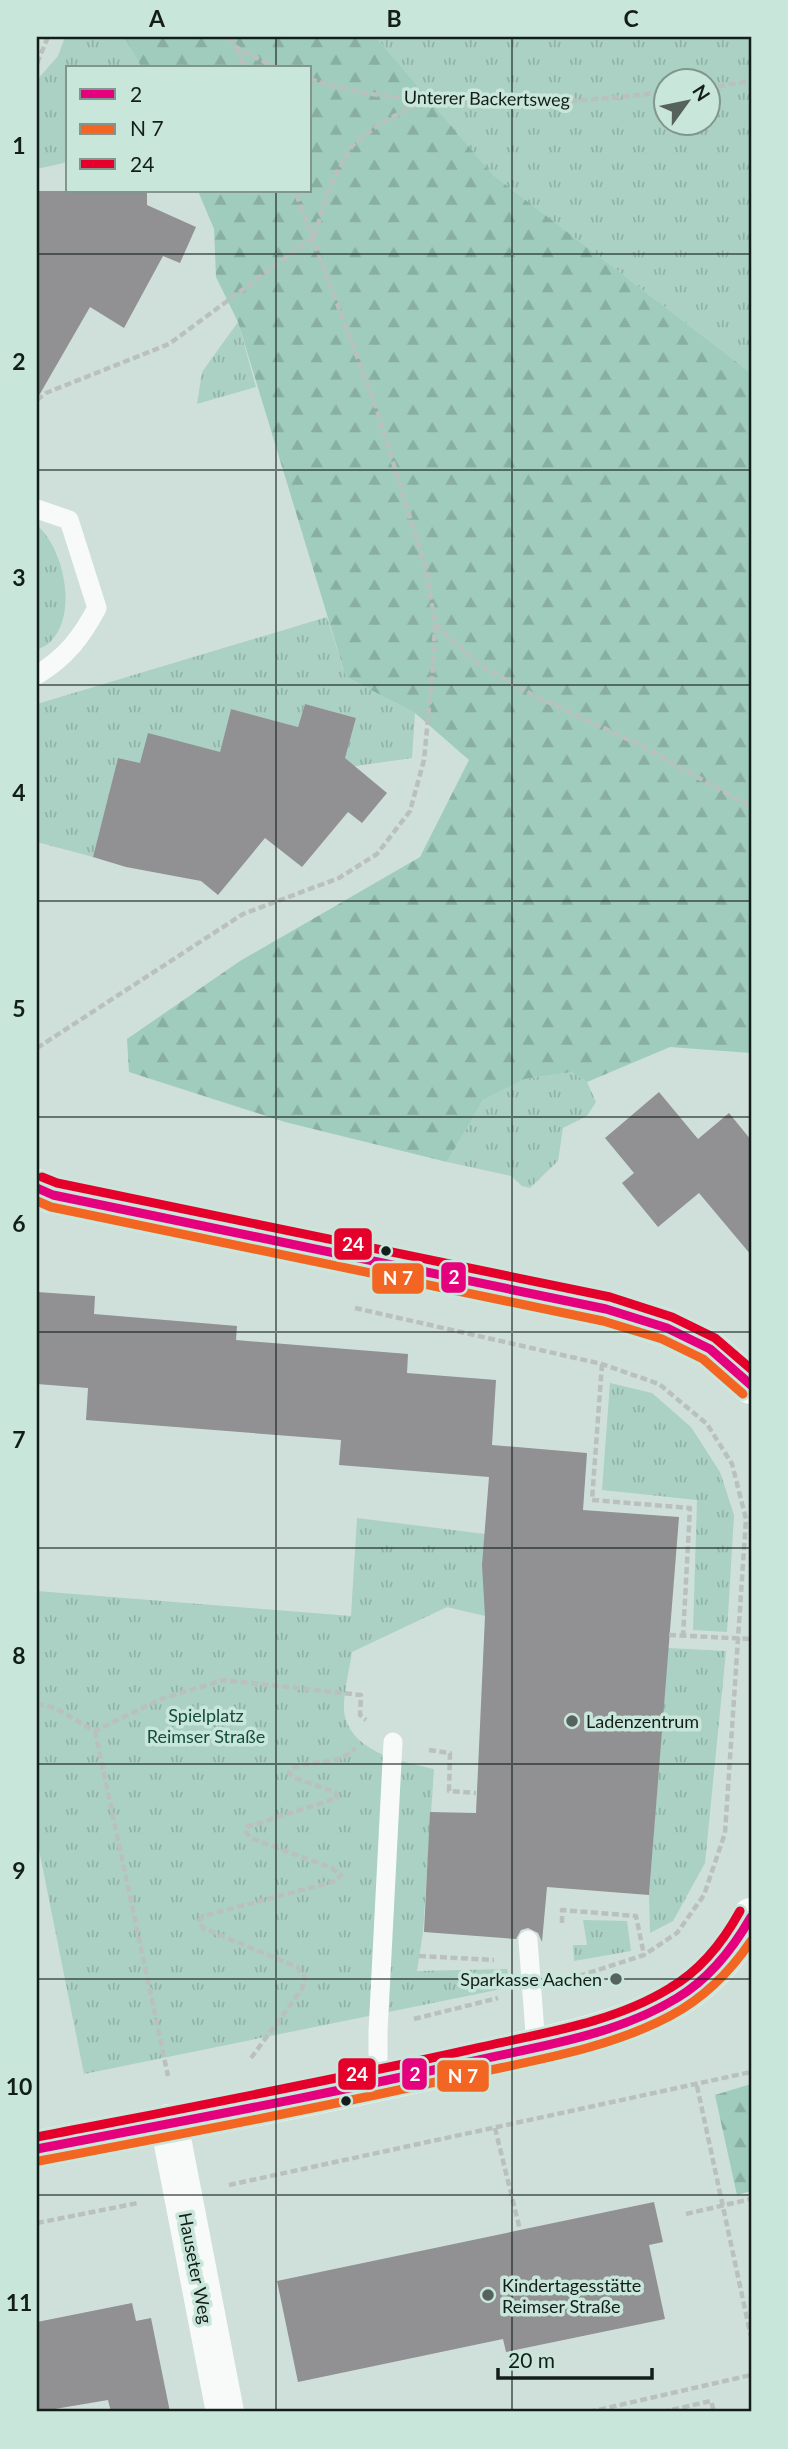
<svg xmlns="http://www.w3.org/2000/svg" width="788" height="2449" viewBox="0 0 788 2449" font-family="Lato,sans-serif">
<defs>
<pattern id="grass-tufts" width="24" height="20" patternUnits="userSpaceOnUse" patternTransform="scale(1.75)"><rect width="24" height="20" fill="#aad1c3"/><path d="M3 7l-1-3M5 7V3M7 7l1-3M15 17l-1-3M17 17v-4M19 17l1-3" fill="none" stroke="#91b3a7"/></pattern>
<pattern id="forest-firs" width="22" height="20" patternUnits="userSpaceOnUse" patternTransform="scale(1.75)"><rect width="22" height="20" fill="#9fccbd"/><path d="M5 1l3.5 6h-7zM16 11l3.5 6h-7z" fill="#88afa2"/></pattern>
</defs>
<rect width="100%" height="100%" fill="#cfe0da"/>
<path fill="url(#grass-tufts)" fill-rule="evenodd" d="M65 37H124L142 68H68V162L37 169V80L58 56Z
M376 37H751V373L493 175ZM666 80H708V122H666Z
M238 322 256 387 197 404 202 372Z
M37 525C64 549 78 613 51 641 48 645 41 648 37 650Z
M327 617 346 677 415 713 412 758 342 768 356 718 305 704 298 727 231 709 220 752 140 763 118 758 93 857 37 842V704Z
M572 1072 587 1082 596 1102 587 1116 563 1128 558 1161 530 1188 522 1186 511 1176 447 1162 483 1100 525 1079Z
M610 1383 652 1393 691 1427 720 1472 734 1515 727 1632 693 1630 697 1500 602 1490Z
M357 1518 485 1534V1616L447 1607 352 1652C350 1668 341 1702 345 1717 355 1754 404 1762 434 1769L423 1932 417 1971 507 1969 511 1987 84 2074 37 1840V1591L351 1616Z
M668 1648 726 1651 705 1863 673 1921 650 1933 649 1895Z
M583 1920 627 1921 631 1951 574 1961 573 1945H587Z"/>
<path fill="url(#forest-firs)" d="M124 37H376L493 175 751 373V1053L670 1047 587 1082 572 1072 525 1079 483 1100 447 1162 285 1122 129 1072 127 1039 240 961 420 857 469 760 415 713 346 677 238 322 216 277 214 229 198 191H310V68H142Z
M751 2084V2191L737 2195 715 2095Z"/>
<path fill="#919092" d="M37 191H147V205L196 227 180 263 163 256 124 328 90 307 37 399Z
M305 704 356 718 345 758 387 793 362 823 348 812 302 867 265 838 218 895 201 881 126 867 93 857 118 758 140 763 148 733 220 752 231 709 298 727Z
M659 1092 698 1139 729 1113 751 1140V1255L699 1193 658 1227 622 1183 634 1173 605 1138Z
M37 1292 95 1296 94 1314 237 1326 236 1340 408 1354 407 1373 496 1380 492 1445 587 1453 583 1510 679 1517 649 1895 547 1887 542 1942 538 1933 528 1928 521 1930 516 1939 424 1932 430 1812 476 1813 485 1616 482 1565 489 1477 339 1465 341 1440 86 1420 88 1388 37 1384Z
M654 2202 663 2242 649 2245 665 2319 506 2352 503 2339 298 2382 277 2281Z
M132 2303 136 2321 151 2318 170 2412H111L108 2400 37 2412V2322Z"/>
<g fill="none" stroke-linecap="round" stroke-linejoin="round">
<path stroke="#bac0be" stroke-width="4.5" stroke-dasharray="7 3.5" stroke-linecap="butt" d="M228 37 236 47 276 68
M237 48 245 68
M37 63 48 37
M310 79C419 114 553 105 666 92
M708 88 751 81
M37 400 46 393 169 344 314 237 330 186 352 146 382 122 427 100
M435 624 478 664 531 694 642 746 751 807
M37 1048 243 914 339 878 377 854 410 811 424 760 433 666 435 624 426 569 377 410 295 191
M355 1308 602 1364 659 1384 707 1424 732 1464 746 1519 725 1833 704 1895 677 1933 644 1955 567 1980
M602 1364 592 1500 690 1508 683 1637
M669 1635 751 1639
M37 1704 55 1708 95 1731 161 1699 223 1680 361 1695 360 1715 366 1720
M95 1731 168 2076
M429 1750 450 1753 449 1791 476 1793
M562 1923V1910L636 1916 644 1955
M419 1956 494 1960
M414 2019 498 1998
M251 2058 302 1989 305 1977 297 1967 203 1928 199 1921 203 1916 336 1881 341 1875 332 1868 253 1839 246 1833 247 1827 337 1798 335 1792 292 1777 289 1772C303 1757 337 1769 355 1748
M697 2086 751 2337
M495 2128 520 2230
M229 2185 751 2072
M686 2214 751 2199
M37 2223 138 2203
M589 2412 751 2375
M662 2412 711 2401 714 2412"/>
<path stroke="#f8faf9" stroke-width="19" d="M37 509 69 520 97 608C81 638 66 657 37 675
M528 1940 536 2046
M378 2083V2032L393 1742"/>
<path stroke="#f8faf9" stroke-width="38" d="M37 1188 53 1195 606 1309 667 1328 710 1349 751 1385
M169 2123 225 2412
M37 2149C183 2121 329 2095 474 2061 536 2046 606 2036 663 2006 701 1987 731 1955 751 1917"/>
<defs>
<path id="bus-1" d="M37 1188 53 1195 606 1309 667 1328 710 1349 751 1385
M37 2149C181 2121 326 2095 469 2062 539 2046 615 2036 677 1998 709 1979 732 1950 751 1917"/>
<path id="bus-2" d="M37 1201 51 1207 603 1321 662 1339 703 1359 743 1394
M39 2161C182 2134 325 2107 467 2075 535 2060 608 2049 670 2016 704 1998 730 1972 751 1941"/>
<path id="bus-3" d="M42 1177 57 1183 610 1297 672 1317 715 1338 751 1369
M37 2137C181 2109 325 2082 468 2050 535 2034 610 2025 670 1988 701 1970 723 1942 740 1911"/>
</defs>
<use href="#bus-1" stroke="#c9e6db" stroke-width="14"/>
<use href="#bus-2" stroke="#c9e6db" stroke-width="14"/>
<use href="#bus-3" stroke="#c9e6db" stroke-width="14"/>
<use href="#bus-1" stroke="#e5007d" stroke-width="9"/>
<use href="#bus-2" stroke="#f26522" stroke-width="9"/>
<use href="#bus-3" stroke="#e4002b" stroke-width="9"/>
</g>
<path fill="none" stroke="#131e1a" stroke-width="2" stroke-opacity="0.55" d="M276 37V68M512 37V2412M276 191V2412M37 254H751M37 470H751M37 685H751M37 901H751M37 1117H751M37 1332H751M37 1548H751M37 1764H751M37 1979H751M37 2195H751"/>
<g fill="#131e1a" stroke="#c9e6db" stroke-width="2.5">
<circle cx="386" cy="1251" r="6"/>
<circle cx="346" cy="2101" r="6"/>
</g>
<g fill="#55625d" stroke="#c9e6db" stroke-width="2.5">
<circle cx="572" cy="1721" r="7"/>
<circle cx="616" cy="1979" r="7"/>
<circle cx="488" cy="2295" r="7"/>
</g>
<g text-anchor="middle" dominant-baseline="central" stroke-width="7" stroke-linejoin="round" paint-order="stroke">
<g font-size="18" fill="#131e1a" stroke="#c9e6db">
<text transform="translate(487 98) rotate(1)">Unterer Backertsweg</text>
<text transform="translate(196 2268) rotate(79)">Hauseter Weg</text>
</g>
<g font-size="18" fill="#144d3e" stroke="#c9e6db">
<text x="206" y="1715">Spielplatz<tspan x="206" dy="21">Reimser Straße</tspan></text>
</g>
<g font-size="18" fill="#131e1a" stroke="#c9e6db" text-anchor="start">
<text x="586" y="1721">Ladenzentrum</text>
<text x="602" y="1979" text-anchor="end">Sparkasse Aachen</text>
<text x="502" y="2285">Kindertagesstätte<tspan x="502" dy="21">Reimser Straße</tspan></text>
</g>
</g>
<g stroke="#c9e6db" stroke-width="2.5">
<rect x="333" y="1227" width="40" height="34" rx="7" fill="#e4002b"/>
<rect x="440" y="1261" width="27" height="33" rx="7" fill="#e5007d"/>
<rect x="371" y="1262" width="54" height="33" rx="7" fill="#f26522"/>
<rect x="337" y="2057" width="40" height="34" rx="7" fill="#e4002b"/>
<rect x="401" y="2057" width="27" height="34" rx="7" fill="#e5007d"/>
<rect x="436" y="2059" width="54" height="34" rx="7" fill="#f26522"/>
</g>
<g font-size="19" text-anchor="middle" font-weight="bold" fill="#fff">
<text x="353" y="1251">24</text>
<text x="454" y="1284">2</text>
<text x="398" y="1285">N 7</text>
<text x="357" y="2081">24</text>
<text x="415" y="2081">2</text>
<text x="463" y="2083">N 7</text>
</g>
<rect width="788" height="2449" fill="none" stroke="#c9e6db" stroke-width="77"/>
<rect x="66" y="66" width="245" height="126" fill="#c9e6db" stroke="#80968e" stroke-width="2"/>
<rect x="80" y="89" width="35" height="10" fill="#e5007d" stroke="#80968e" stroke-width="2"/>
<text x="130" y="102" font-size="21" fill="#131e1a">2</text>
<rect x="80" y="124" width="35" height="10" fill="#f26522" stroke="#80968e" stroke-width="2"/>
<text x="130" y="136" font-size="21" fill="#131e1a">N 7</text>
<rect x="80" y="159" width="35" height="10" fill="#e4002b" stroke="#80968e" stroke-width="2"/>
<text x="130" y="172" font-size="21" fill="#131e1a">24</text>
<g transform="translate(687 102) rotate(57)"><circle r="33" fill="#c9e6db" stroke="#80968e" stroke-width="2"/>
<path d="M0-5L12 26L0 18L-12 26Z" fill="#55625d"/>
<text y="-10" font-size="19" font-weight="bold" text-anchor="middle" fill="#131e1a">N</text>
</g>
<path d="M498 2368v10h154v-10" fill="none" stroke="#131e1a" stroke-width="3.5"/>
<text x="508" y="2368" font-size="21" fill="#131e1a" stroke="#c9e6db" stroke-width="5" paint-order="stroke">20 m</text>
<rect x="38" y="38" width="712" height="2372" fill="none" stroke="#131e1a" stroke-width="2.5"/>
<g font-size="23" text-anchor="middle" font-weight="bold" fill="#131e1a">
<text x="157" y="27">A</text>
<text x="394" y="27">B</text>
<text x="631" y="27">C</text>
<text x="19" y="154">1</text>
<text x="19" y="370">2</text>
<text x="19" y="586">3</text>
<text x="19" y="801">4</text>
<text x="19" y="1017">5</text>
<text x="19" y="1232">6</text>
<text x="19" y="1448">7</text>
<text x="19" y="1664">8</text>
<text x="19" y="1879">9</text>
<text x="19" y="2095">10</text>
<text x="19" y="2311">11</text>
</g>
</svg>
